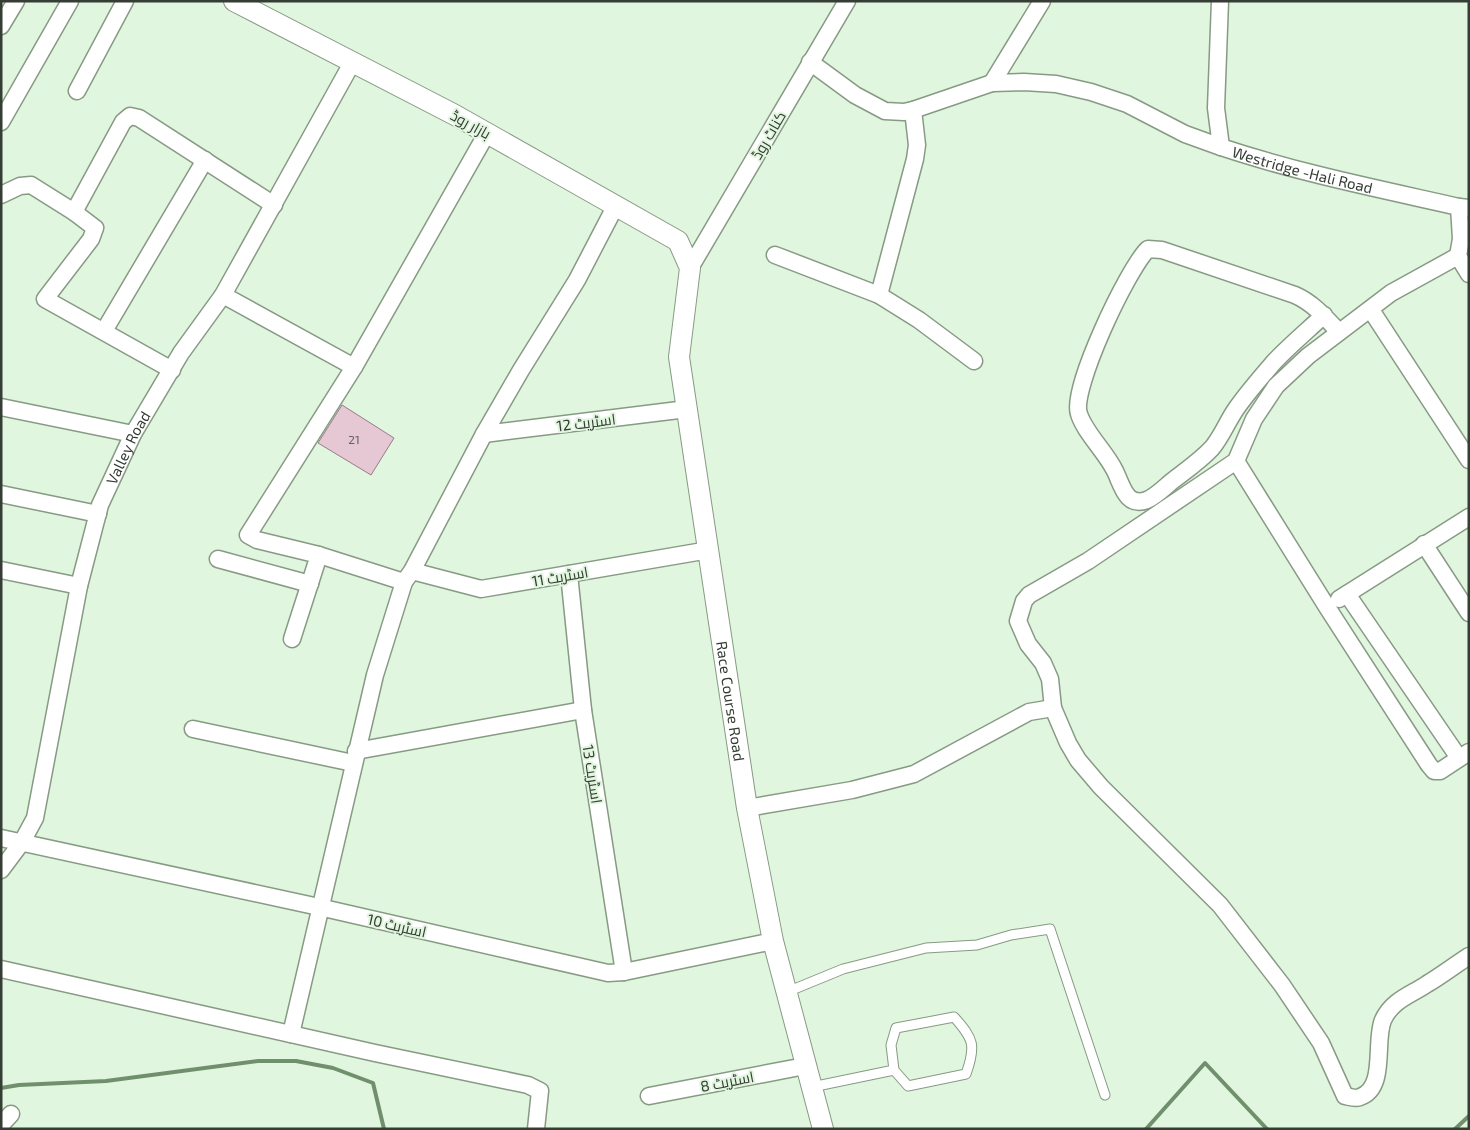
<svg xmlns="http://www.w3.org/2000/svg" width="1470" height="1130" viewBox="0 0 1470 1130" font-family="'Exo 2',Cairo,sans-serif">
<rect width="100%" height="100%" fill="#e1f6de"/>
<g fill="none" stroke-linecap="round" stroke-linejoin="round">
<path stroke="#70906d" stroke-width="4" d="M1 1088 19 1085 106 1081 258 1061H296L333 1068 373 1083 384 1129
M1146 1129 1205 1063 1267 1129
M1455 1129 1469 1116"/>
</g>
<path fill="#e6c7d4" stroke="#987c88" d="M342 405 394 438 371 475 318 443Z"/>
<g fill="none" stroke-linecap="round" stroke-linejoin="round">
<defs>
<path id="service" d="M787 992 843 969 926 948 977 945 1011 935 1050 929 1105 1095
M954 1017C974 1039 976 1046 966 1074L908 1086 894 1070 891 1045 896 1028Z
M812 1087 894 1070"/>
<g id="minor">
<path id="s1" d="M1220 1 1216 108 1221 147C1299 173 1379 189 1459 207L1469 208"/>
<path d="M1 26 16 1"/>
<path d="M810 62 855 95 885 111 904 112 913 110 992 83 1024 82 1056 84 1091 92 1127 104 1185 134 1221 147"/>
<path d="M992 83 1042 1"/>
<path d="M77 91 125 1"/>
<path d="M1 122 70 1"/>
<path d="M1 195 20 186 31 185 74 212 95 228 91 239 45 299 172 370"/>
<path d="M1459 207 1461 239 1458 256 1469 274"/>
<path d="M74 212 123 122 130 116 139 118 274 205"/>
<path d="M775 255 879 295 919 320 974 361"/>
<path d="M690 268 847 1"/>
<path d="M223 295 354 367"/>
<path d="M879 295 915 159 917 145 913 110"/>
<path d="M1371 310 1469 460"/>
<path d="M1324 315C1307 331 1289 346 1274 362 1261 377 1247 393 1236 409 1227 422 1222 436 1212 448 1200 461 1185 471 1171 482 1164 488 1156 496 1147 500 1126 508 1122 485 1115 471 1106 452 1085 433 1079 414 1070 390 1128 268 1148 249L1162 250 1295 295C1313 303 1325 317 1339 332"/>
<path d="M104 331 205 160"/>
<path d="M1 407 133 434"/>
<path d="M484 434 687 409"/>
<path d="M1236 461 1327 607 1429 765 1434 771H1440L1469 752"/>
<path d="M1 494 98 514"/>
<path d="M1424 544 1469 613"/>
<path d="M218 559 310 584"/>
<path d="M1 570 79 586"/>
<path d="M412 571 481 589 709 550"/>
<path d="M569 574 583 710 624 972"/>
<path d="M404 582 319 555 257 540 248 535 354 367 487 133"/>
<path d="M1347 594 1459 758"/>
<path d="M1339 599 1469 517"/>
<path d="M292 639 319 555"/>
<path d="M1053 708 1068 743 1078 760 1101 787 1220 905 1282 985 1321 1043 1345 1096C1350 1097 1356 1099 1360 1097 1387 1088 1374 1041 1383 1020 1392 1000 1411 995 1427 984 1442 975 1455 965 1469 956"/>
<path d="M193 729 353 763"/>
<path d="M356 751 583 710"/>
<path d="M747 808 852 790 914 774 1029 712 1053 708 1050 679 1043 663 1028 644 1018 621 1024 601 1029 595 1088 561 1236 461 1254 419 1276 386 1308 356 1391 293 1458 256"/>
<path d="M1 838 319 907 608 973 624 972 773 941"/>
<path id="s2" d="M1 870 22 842 35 818 79 586 100 505 133 434 181 353 223 295 352 63"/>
<path d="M1 969 375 1053 528 1085 540 1091 536 1129"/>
<path d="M291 1034 375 675 404 582 412 571 484 434 521 370 577 280 616 205"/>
<path d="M649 1096 805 1066"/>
<path d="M1 1125 11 1114"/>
</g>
<g id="tertiary">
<path id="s3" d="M234 1 455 115 678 241 690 268 679 357 747 808 773 941 823 1129"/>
</g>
</defs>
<use href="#service" stroke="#879a84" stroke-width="11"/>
<use href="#minor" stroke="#879a84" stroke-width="19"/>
<use href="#tertiary" stroke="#879a84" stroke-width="22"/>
<use href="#service" stroke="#fff" stroke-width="9"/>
<use href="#minor" stroke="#fff" stroke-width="16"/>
<use href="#tertiary" stroke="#fff" stroke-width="20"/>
</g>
<g text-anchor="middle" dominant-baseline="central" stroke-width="4" stroke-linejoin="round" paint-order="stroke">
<g font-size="12" fill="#61605c">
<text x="354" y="439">21</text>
</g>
<g font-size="15" fill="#353d34" stroke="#e1f6de">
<text transform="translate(471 124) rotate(29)">بازار روڈ</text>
<text transform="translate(768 135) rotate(-60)">کناٹ روڈ</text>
<text stroke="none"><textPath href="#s1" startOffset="231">Westridge -Hali Road</textPath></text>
<text transform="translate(586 422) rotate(-7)">اسٹریٹ 12</text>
<text stroke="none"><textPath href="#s2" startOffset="446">Valley Road</textPath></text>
<text transform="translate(560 576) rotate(-10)">اسٹریٹ 11</text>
<text stroke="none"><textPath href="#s3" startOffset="972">Race Course Road</textPath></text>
<text transform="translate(593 774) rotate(81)">اسٹریٹ 13</text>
<text transform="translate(397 925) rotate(13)">اسٹریٹ 10</text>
<text transform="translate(727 1081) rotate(-11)">اسٹریٹ 8</text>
</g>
</g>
<rect width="1470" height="1130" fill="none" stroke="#353d34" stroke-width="5"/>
</svg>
